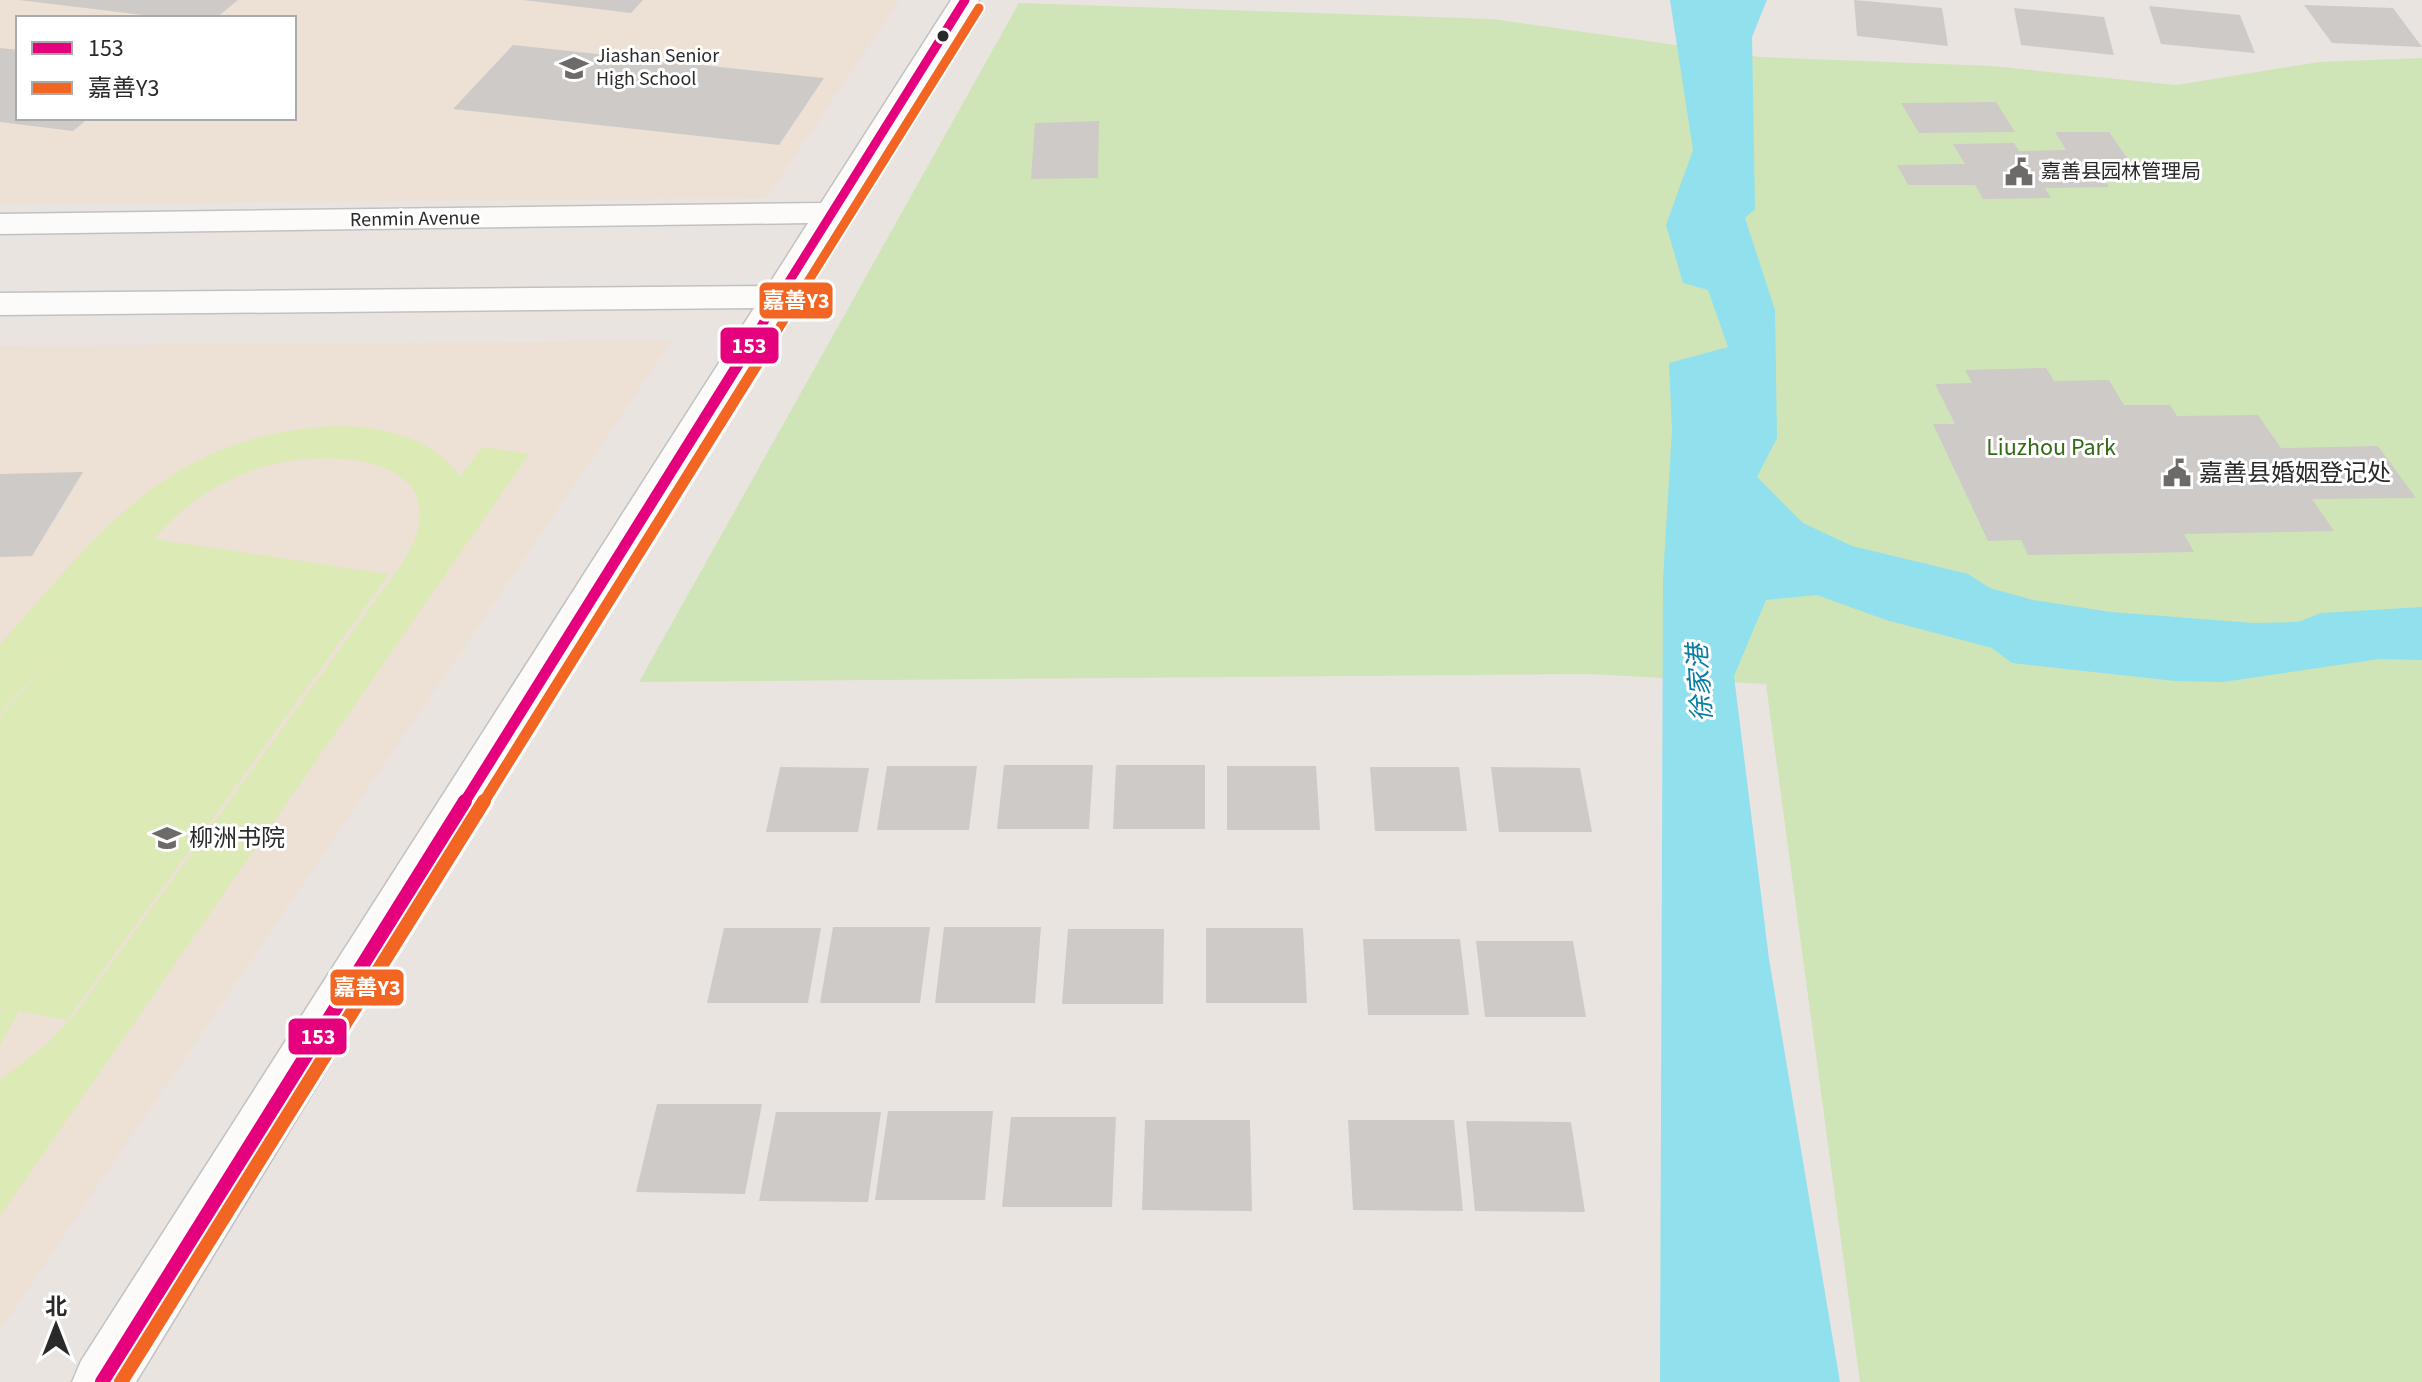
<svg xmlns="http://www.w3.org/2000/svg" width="2422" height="1382" viewBox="0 0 2422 1382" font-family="'Source Sans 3','Noto Sans SC',sans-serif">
<rect width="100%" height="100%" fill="#e9e4e0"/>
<path fill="#ece1d4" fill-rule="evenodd" d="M0 0H900L767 198 0 204ZM18 18H294V118H18Z
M672 341 0 1330V346Z"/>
<path fill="#cfe5b7" d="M1019 3 1492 19 1760 57 1992 66 2176 85 2319 62 2422 58V1382H1860L1766 684 1589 674 639 682Z"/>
<path fill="#dceab5" d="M335 426C382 427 432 435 460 477L482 447 529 454 0 1216V1080L48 1043 78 1010 401 565C471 457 330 445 259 468 217 482 183 505 154 539L389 574 67 1020 19 1011 0 1045V1010L7 1009 0 1008V717L65 642 0 714V644C103 530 167 435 335 426Z"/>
<path fill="#90e0ee" d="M1670 0H1767L1752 37 1755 209 1745 218 1775 310 1777 438 1757 477 1803 523 1852 546 1968 574 1990 588 2033 600 2111 612 2253 623 2298 622 2321 613 2422 607V660L2379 659 2223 682 2175 681 2012 663 1992 648 1886 620 1817 595 1766 600 1734 676 1769 959 1840 1382H1660L1663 579 1672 430 1669 363 1728 347 1708 290 1683 283 1666 225 1693 150Z"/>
<path fill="#cecac7" d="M19 0H238L216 18H168Z
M523 0H643L631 13Z
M1854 0 1942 8 1948 46 1857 36Z
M2304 5 2393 8 2422 47 2332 43Z
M2149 6 2240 15 2255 53 2161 44Z
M2014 8 2104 17 2114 55 2021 45Z
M513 45 824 78 779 145 453 109Z
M0 48 18 50V118H89L73 131 0 122Z
M1996 102 2015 132 1919 133 1901 103Z
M1099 121 1098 178 1031 179 1035 123Z
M2055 132H2109L2142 179H2103L2109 187 2045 188 2051 198 1983 199 1975 185H1908L1897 165 1965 164 1953 144 2014 143 2019 151 2066 150Z
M2046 368 2054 381 2109 380 2124 405H2170L2177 416 2258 415 2281 448 2378 446 2416 498 2312 499 2334 531 2184 534 2194 552 2028 555 2021 540 1988 541 1933 424H1955L1935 384 1972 383 1965 370Z
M83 472 32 556 0 557V474Z
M1004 765H1093L1089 829H997Z
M1116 765H1205V829H1113Z
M887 766H977L969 830H877Z
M1227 766H1316L1320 830H1227Z
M780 767 869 768 858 832H766Z
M1370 767H1459L1467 831H1375Z
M1491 767 1580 768 1592 832H1499Z
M833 927H930L920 1003H820Z
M944 927H1041L1035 1003H935Z
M724 928H821L808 1003H707Z
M1206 928H1303L1307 1003H1206Z
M1068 929H1164L1163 1004H1062Z
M1363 939H1460L1469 1015H1368Z
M1476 941H1573L1586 1017H1485Z
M657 1104H762L745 1194 636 1192Z
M888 1111H993L985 1200H875Z
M776 1112H881L868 1202 759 1201Z
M1011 1117H1116L1112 1207H1002Z
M1145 1120H1250L1252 1211 1142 1210Z
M1348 1120H1454L1463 1211 1353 1210Z
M1466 1121 1571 1122 1585 1212 1475 1211Z"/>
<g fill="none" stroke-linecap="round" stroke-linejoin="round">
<defs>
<path id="secondary" d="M951 0H979L136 1382H72L81 1361 754 308 0 315V293L768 286 808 223 0 234V214L821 203Z"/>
</defs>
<use href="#secondary" stroke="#c2c1c2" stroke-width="3"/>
<use href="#secondary" fill="#fcfbfa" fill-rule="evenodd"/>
<defs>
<path id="bus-1-far2" d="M745 352 965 0"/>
<path id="bus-1-far1" d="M464 803 747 350"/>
<path id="bus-1" d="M102 1382 465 801"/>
<path id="bus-2-far2" d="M764 352 979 8"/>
<path id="bus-2-far1" d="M483 803 766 350"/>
<path id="bus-2" d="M121 1382 484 801"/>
</defs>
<use href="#bus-1-far2" stroke="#fff" stroke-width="13"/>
<use href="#bus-1-far1" stroke="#fff" stroke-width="17"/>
<use href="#bus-1" stroke="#fff" stroke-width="20"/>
<use href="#bus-2-far2" stroke="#fff" stroke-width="13"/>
<use href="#bus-2-far1" stroke="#fff" stroke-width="17"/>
<use href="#bus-2" stroke="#fff" stroke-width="20"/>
<use href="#bus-1-far2" stroke="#e5007d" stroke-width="9"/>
<use href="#bus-1-far1" stroke="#e5007d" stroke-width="11"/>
<use href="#bus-1" stroke="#e5007d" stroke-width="14"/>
<use href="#bus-2-far2" stroke="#f26522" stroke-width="9"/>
<use href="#bus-2-far1" stroke="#f26522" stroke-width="11"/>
<use href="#bus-2" stroke="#f26522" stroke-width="14"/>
</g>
<defs>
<symbol id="school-bare" viewBox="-9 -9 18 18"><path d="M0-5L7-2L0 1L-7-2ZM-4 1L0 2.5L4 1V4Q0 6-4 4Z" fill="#6d6b6a" stroke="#fff" stroke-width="2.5" paint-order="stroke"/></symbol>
<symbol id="civic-bare" viewBox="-9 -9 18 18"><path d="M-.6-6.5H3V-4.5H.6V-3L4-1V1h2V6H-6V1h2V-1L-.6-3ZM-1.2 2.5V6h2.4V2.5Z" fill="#6d6b6a" stroke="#fff" stroke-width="2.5" paint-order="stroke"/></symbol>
<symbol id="university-bare" viewBox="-9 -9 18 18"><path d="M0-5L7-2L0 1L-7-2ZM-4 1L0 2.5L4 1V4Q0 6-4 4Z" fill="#6d6b6a" stroke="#fff" stroke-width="2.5" paint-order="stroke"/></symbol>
</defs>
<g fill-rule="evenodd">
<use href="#school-bare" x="554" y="48" width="40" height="40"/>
<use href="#civic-bare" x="1999" y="152" width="40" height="40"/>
<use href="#civic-bare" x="2157" y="453" width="40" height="40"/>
<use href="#university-bare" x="147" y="818" width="40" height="40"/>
</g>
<circle fill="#2a2a2a" stroke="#fff" stroke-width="3" cx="943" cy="36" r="7"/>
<g text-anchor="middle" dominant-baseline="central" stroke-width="6" stroke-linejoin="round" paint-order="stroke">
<g font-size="20" fill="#2a2a2a" stroke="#fff" text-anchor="start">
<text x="596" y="56">Jiashan Senior<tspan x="596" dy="23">High School</tspan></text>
<text x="2041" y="172">嘉善县园林管理局</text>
</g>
<g font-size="20" fill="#2a2a2a" stroke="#fff">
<text transform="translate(415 219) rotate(-1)">Renmin Avenue</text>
</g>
<g font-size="24" fill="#326b17" stroke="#fff">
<text x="2051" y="447">Liuzhou Park</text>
</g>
<g font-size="24" fill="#2a2a2a" stroke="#fff" text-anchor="start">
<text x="2199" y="473">嘉善县婚姻登记处</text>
<text x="189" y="838">柳洲书院</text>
</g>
<g font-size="26" font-style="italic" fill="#077da1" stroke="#fff">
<text transform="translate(1700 683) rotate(-94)">徐家港</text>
</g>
</g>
<g stroke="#fff" stroke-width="3">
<rect x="758" y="281" width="76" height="39" rx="8" fill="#f26522"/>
<rect x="719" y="326" width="61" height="39" rx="8" fill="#e5007d"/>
<rect x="329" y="968" width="76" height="39" rx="8" fill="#f26522"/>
<rect x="287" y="1017" width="61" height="39" rx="8" fill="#e5007d"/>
</g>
<g font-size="22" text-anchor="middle" font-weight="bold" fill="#fff">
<text x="796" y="308">嘉善Y3</text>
<text x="749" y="353">153</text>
<text x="367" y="995">嘉善Y3</text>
<text x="318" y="1044">153</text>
</g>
<rect x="16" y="16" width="280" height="104" fill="#ffffff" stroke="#aaaaaa" stroke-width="2"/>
<rect x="32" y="42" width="40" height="12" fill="#e5007d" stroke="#aaaaaa" stroke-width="2"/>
<text x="88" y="56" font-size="24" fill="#2a2a2a">153</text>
<rect x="32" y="82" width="40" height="12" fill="#f26522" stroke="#aaaaaa" stroke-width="2"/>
<text x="88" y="96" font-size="24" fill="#2a2a2a">嘉善Y3</text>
<g transform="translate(56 1326)" stroke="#ffffff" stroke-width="6" paint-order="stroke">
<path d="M0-6L14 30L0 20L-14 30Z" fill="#2a2a2a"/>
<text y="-12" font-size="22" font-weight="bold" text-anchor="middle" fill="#2a2a2a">北</text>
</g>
</svg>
